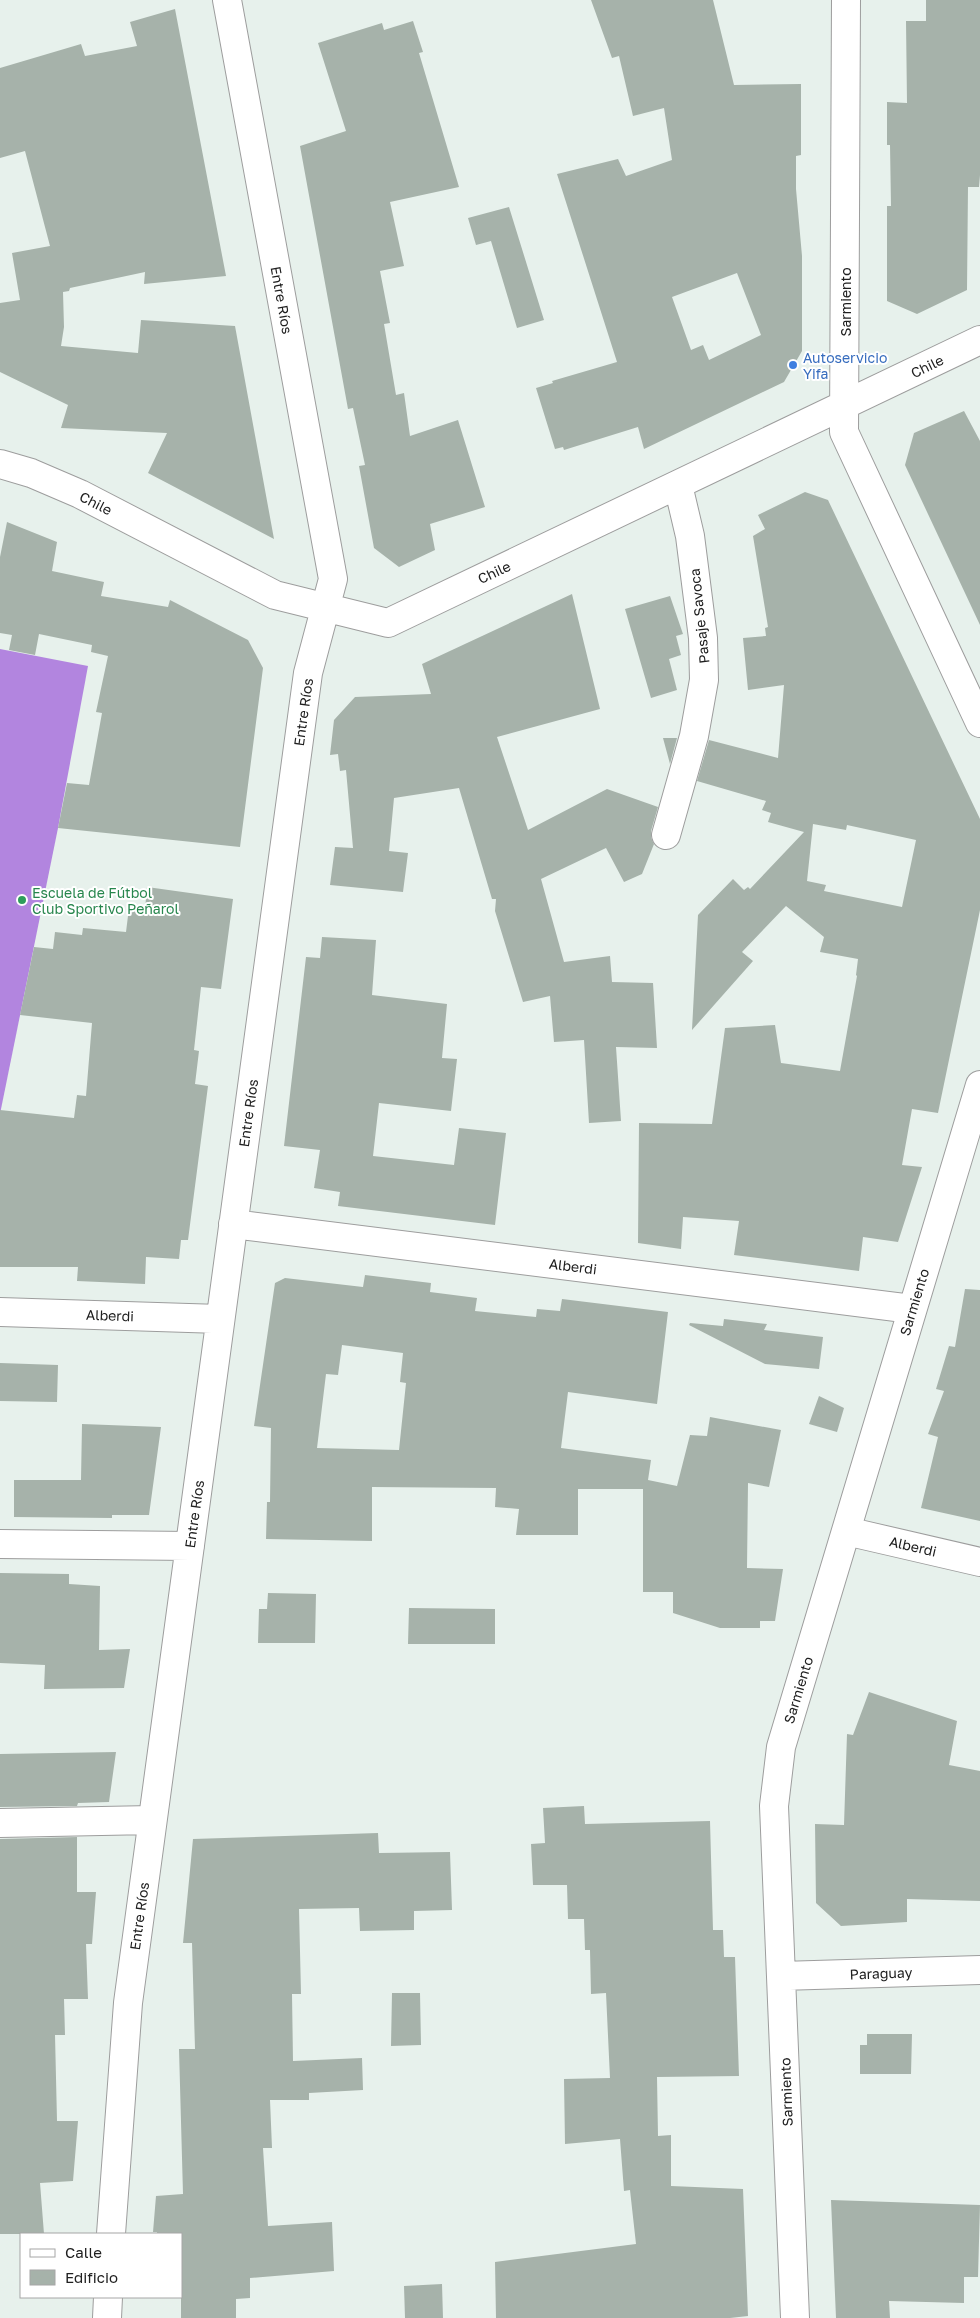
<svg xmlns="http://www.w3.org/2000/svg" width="980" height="2318" viewBox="0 0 980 2318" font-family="'Golos Text',sans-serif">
<rect width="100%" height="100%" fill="#e7f1ec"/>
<path fill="#b285df" d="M0 649 88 666 58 828 0 1114Z"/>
<path fill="#a6b2aa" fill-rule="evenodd" d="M591 0H713L734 85 801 84V155L796 156V189L802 256V351L784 382 644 449 638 427 564 450 563 447 555 449 536 388 553 383 552 381 617 362 557 174 618 159 626 176 672 160 664 108 633 116 619 56 612 58ZM737 273 761 335 709 360 703 345 691 350 672 297Z
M926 0H980V175L979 187H968L967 290 917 314 887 301V206H891L890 145H887V102L907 103 906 21H926Z
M175 9 226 276 144 284 145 272 70 288 69 291 63 292 64 327 61 346 138 353 141 320 235 326 274 539 148 473 167 433 61 428 68 405 0 372V303L20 300 12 253 50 246 25 151 0 158V68L81 44 85 56 137 46 130 22Z
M413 21 423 52 419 53 459 187 390 202 404 266 380 271 390 323 384 324 396 395 404 393 410 436 458 420 485 507 430 524 435 550 399 567 374 548 359 466 365 465 353 408 348 409 300 146 346 131 318 43 382 23 384 30Z
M509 207 544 320 517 328 491 241 476 245 468 218Z
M964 411 980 441V625L905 465 914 433Z
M805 492 828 500 980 819V910L938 1113 912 1109 902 1165 922 1167 898 1242 863 1237 859 1271 734 1255 739 1221 683 1217 681 1249 638 1243 639 1123 712 1124 725 1028 775 1025 781 1063 840 1071 857 976 856 975 858 959 820 952 824 937 786 906 742 952 753 961 692 1030 698 915 733 879 744 890 748 887 750 889 804 832 768 822 771 813 762 810 766 801 697 781 709 740 778 758 784 685 748 690 743 638 766 636 765 628 768 627 753 536 765 529 758 515ZM813 824 846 830 847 825 916 840 902 907 824 891 826 885 807 881Z
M7 522 57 542 52 571 104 582 101 596 168 607 170 600 248 640 263 668 240 847 58 828 67 783 89 785 102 713 96 712 108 656 91 652 92 645 39 634 35 655 9 650 12 635 0 633V557Z
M572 594 600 709 497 737 528 830 607 789 658 807 651 831V838L654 844 642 874 624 882 606 848 541 879 564 962 610 956 612 982 653 983 657 1048 616 1047 621 1121 589 1123 584 1040 554 1042 550 996 523 1002 495 911 496 899H492L459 788 394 798 389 851 408 853 403 892 330 885 335 847 353 848 346 770 340 771 338 754 330 755 334 720 355 697 431 694 422 664Z
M670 596 683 634 676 636 681 655 669 659 677 690 651 698 625 609Z
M663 738H677L670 764Z
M147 887 233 899 221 989 201 987 194 1050 199 1051 195 1084 208 1086 188 1240H181L179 1259 146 1257 145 1284 77 1281 78 1267H0V1110L74 1118 77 1095 86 1096 92 1023 20 1015 34 947 53 949 55 932 82 935 83 928 126 932 129 908 145 909Z
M322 937 376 940 372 995 447 1004 442 1058 457 1059 451 1111 379 1103 373 1156 454 1165 459 1128 506 1133 495 1225 338 1206 340 1192 314 1188 320 1150 284 1146 306 957 320 958Z
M365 1275 431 1283 430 1292 477 1298 475 1311 536 1317 537 1309 560 1311 562 1299 668 1312 657 1404 568 1392 561 1448 651 1460 648 1480 677 1486 690 1435 707 1436 710 1417 781 1430 769 1487 748 1483 747 1568 783 1569 775 1621H760V1628H720L673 1613V1592H643V1489H578V1535H516L519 1509 495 1507 496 1488 372 1487V1541L266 1539 267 1502H270L271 1428 254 1426 275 1283 285 1278 363 1287ZM342 1345 403 1353 400 1382 406 1383 399 1450 317 1448 326 1374 338 1375Z
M965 1289 980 1290V1521L921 1508 938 1437 928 1434 944 1391 936 1389 949 1346 955 1347Z
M724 1319 767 1324 764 1330 823 1337 819 1369 765 1364 689 1325 690 1323 723 1326Z
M0 1363 58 1365 57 1402 0 1401Z
M819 1396 844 1408 837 1432 809 1424Z
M82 1424 161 1427 149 1515H112V1518L14 1517V1480H81Z
M0 1573 69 1574V1584L100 1586 99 1650 130 1649 124 1688 44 1689 45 1665 0 1663Z
M268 1593 316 1594 315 1643H258L259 1609H267Z
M409 1608 495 1609V1644H408Z
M869 1692 957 1721 949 1765 980 1771V1901L907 1899V1922L841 1926 816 1903 815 1824 844 1825 847 1734 853 1735Z
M116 1752 109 1802 78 1803 77 1806 0 1807V1754Z
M584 1806 585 1824 710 1821 713 1930H723L724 1957H735L739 2076 657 2077 658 2136 671 2135V2186L743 2189 748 2316 730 2318H496L495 2262 636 2244 630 2190 624 2191 620 2139 565 2144 564 2079 610 2078 606 1993 591 1994 590 1950H585L584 1919H568L567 1885H533L531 1844 545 1843 543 1808Z
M378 1833 379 1853 450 1852 452 1910 414 1911V1930L360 1931 359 1908 299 1909 301 1994H292L293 2061 362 2058 363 2090 309 2093V2100H270L272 2148H263L268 2226 332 2222 334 2271 250 2278V2298L236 2299V2318H181V2234H157V2232H153L156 2196 183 2194 179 2049H195L192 1943H183L193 1839Z
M77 1837V1892H96L92 1944H86L88 1999H64L65 2035H55L57 2121H78L73 2181 40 2183 44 2234H0V1839Z
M392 1993H420L421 2045 391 2046Z
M867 2034H912L911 2074H860V2045H867Z
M831 2200 980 2205 978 2277H964V2303L889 2301 890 2318H836Z
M442 2284 443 2318H405L404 2286Z"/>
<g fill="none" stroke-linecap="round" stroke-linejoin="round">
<defs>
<path id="minor" d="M846 0 844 432 980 723
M0 464 31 473 80 494 275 595 388 623 980 340
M666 835 694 736 704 680 703 638 690 536 678 485
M233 1224 912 1309
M0 1312 220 1319
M846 1531 980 1562
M0 1544 190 1546
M0 1823 152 1820
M781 1976 980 1970
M111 2234 128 2003 308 673 333 579 227 0
M107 2318 108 2297
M795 2318 774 1806 781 1747 980 1085"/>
</defs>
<use href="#minor" stroke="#9d9d9d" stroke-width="30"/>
<use href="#minor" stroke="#fff" stroke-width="28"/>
</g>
<circle fill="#3f7fe0" stroke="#fff" stroke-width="2" cx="793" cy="365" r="5"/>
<circle fill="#2e9e5b" stroke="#fff" stroke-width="2" cx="22" cy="900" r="5"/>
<g text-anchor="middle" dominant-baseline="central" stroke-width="4" stroke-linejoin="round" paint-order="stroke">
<g font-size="14" fill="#202020" stroke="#fff">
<text transform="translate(282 300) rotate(80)">Entre Ríos</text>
<text transform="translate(845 302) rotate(-90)">Sarmiento</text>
<text transform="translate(927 366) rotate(-26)">Chile</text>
<text transform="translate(96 503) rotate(27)">Chile</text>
<text transform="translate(494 572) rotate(-25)">Chile</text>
<text transform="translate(699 616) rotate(-96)">Pasaje Savoca</text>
<text transform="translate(303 712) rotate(-82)">Entre Ríos</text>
<text transform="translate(248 1113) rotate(-82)">Entre Ríos</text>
<text transform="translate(573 1266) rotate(7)">Alberdi</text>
<text transform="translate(914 1302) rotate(-73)">Sarmiento</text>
<text transform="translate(110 1315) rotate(2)">Alberdi</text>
<text transform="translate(194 1514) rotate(-82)">Entre Ríos</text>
<text transform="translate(913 1546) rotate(13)">Alberdi</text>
<text transform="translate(798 1690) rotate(-73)">Sarmiento</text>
<text transform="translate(139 1916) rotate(-82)">Entre Ríos</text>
<text transform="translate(881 1973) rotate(-2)">Paraguay</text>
<text transform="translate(786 2092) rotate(-92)">Sarmiento</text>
</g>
<g font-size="14" fill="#366cbe" stroke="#fff" text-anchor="start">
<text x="803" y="357">Autoservicio<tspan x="803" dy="16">Yifa</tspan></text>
</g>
<g font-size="14" fill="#27864d" stroke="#fff" text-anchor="start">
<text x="32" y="892">Escuela de Fútbol<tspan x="32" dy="16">Club Sportivo Peñarol</tspan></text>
</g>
</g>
<rect x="20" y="2233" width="162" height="65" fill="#ffffff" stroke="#a6a6a6"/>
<rect x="30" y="2249" width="25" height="8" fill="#ffffff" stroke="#a6a6a6"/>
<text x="65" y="2258" font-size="15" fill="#202020">Calle</text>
<rect x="30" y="2270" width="25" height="15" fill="#a6b2aa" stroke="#a6a6a6"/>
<text x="65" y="2283" font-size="15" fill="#202020">Edificio</text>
</svg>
